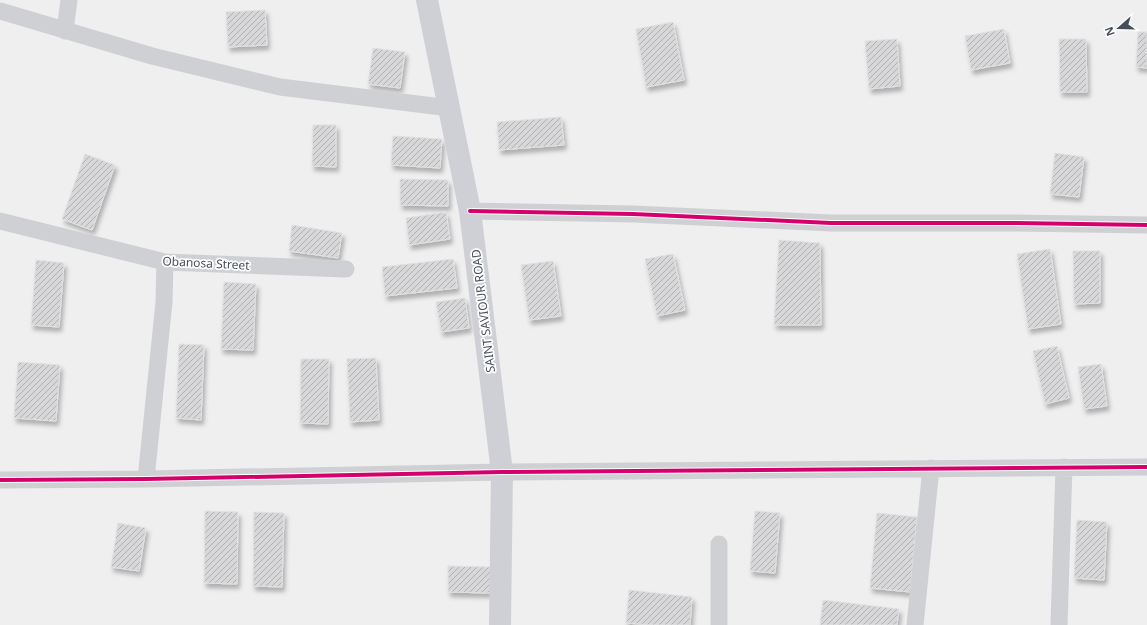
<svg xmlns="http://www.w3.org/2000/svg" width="1147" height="625" viewBox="0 0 1147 625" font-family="'Noto Sans',sans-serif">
<defs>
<pattern id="building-hatch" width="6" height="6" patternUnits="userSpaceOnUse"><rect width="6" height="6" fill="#d7d7d9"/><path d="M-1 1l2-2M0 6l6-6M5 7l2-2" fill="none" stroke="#b0b1b3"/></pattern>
<filter id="shadow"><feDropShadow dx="2.5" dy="4.5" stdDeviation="2" flood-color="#0004"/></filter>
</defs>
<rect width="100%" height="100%" fill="#f0efef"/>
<path fill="url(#building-hatch)" stroke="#e1e1e2" filter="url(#shadow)" d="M265 10 267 45 228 47 226 12Z
M673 22 684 80 646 87 636 29Z
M1004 29 1010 63 971 70 965 36Z
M1138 32H1147V68L1136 67Z
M897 39 900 86 869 89 865 41Z
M1059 39H1086L1087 92H1060Z
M373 48 405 52 400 88 368 84Z
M561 117 564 145 499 150 497 122Z
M313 125H336V167L312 166Z
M393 136 442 139 440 168 391 165Z
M1055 153 1084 157 1079 197 1050 194Z
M85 154 115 165 92 230 62 219Z
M400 179 448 180V206L400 205Z
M446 212 450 239 409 245 406 218Z
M292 225 342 233 338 258 289 251Z
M779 240 820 243 821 325H774Z
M1050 249 1061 324 1028 329 1017 254Z
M1073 251H1100V303L1074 304Z
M673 254 685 310 657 316 645 259Z
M453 259 457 288 385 296 382 267Z
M36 260 64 263 59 327 31 325Z
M553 261 561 316 529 320 521 265Z
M224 282 256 284 253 350 221 349Z
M465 298 469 328 441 332 436 302Z
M179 344 204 345 201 420 176 418Z
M1057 346 1069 398 1045 404 1033 351Z
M376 358 379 420 350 422 347 359Z
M301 359H329L328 424 300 423Z
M18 362 60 365 56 421 14 418Z
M1101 364 1107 406 1084 409 1078 367Z
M205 511 238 512 237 584 204 583Z
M755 511 780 513 775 573 750 571Z
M254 512 284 513 282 587 253 586Z
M877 513 917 517 910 592 870 588Z
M1077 520 1107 522 1104 580 1074 578Z
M118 523 146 528 139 571 111 567Z
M448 566 491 567 490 593 448 592Z
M629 590 692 597 690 625H650L626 623Z
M823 600 899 609 897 625H820Z"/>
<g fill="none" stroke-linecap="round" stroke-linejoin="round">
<path stroke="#ced0d3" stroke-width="17" d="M0 11 152 56 280 87 450 108
M65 31 69 0
M470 211 633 214 831 223H1015L1147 225
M0 221 165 262 346 269
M146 479 164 302 165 262
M0 480 146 479 502 472 1147 467
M719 544V625
M915 625 931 468
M1059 625 1064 467"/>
<path stroke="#ced0d5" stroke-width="22" d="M427 0 470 211 502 472 500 625"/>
<defs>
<path id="cycleway" d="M470 211 633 214 831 223H1015L1147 225
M0 480 146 479 502 472 1147 467"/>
</defs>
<use href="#cycleway" stroke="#fff" stroke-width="6"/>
<use href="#cycleway" stroke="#d6006c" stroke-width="4"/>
</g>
<g text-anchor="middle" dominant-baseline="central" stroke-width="3.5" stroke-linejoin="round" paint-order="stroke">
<g font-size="12" fill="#464e5c" stroke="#fff">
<text transform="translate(206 263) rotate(3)">Obanosa Street</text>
<text transform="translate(483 311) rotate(-97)">SAINT SAVIOUR ROAD</text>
</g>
</g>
<g transform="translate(1119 28) rotate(250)" stroke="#ffffff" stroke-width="3" paint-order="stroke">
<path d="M0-3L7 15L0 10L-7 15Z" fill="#464e5c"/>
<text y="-6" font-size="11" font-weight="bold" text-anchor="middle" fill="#464e5c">N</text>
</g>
</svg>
